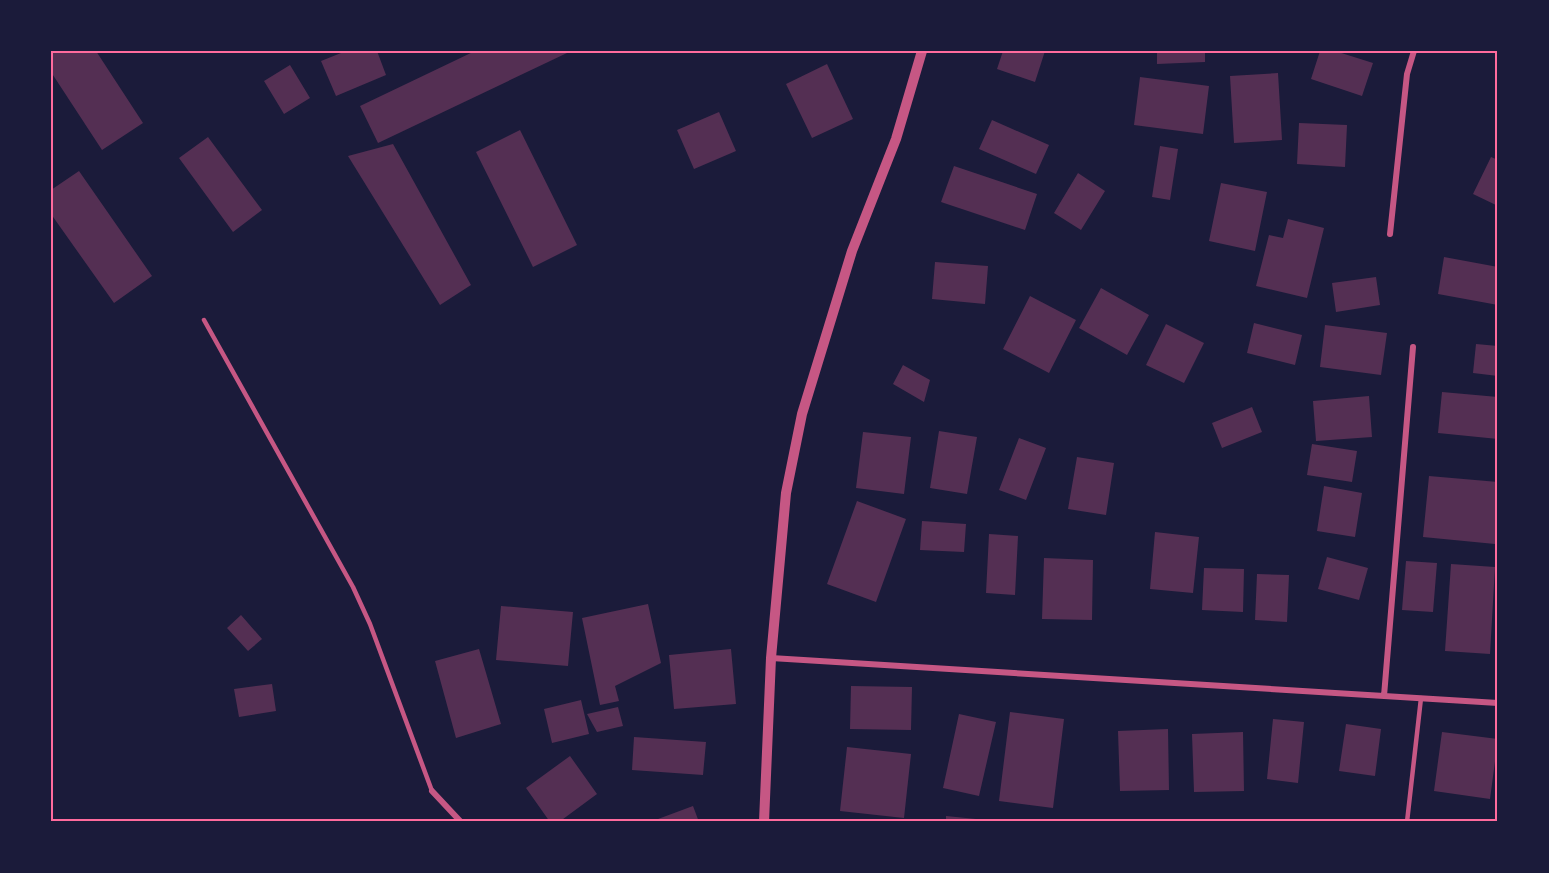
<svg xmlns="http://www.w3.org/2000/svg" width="1549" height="873" viewBox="0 0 1549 873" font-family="Literata,serif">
<rect width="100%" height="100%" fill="#1b1b3a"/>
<path fill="#542f53" d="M51 51H96L143 123 102 150 51 72Z
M346 51H377L386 75 336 96 321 61Z
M475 51H567V53L378 143 360 106Z
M1003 51H1045L1035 82 997 69Z
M1157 51H1205V62L1157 64Z
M1320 51H1335L1373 63 1362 96 1311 79Z
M827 64 853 119 812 138 786 84Z
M290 65 310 98 284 114 264 81Z
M1278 73 1282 140 1234 143 1230 76Z
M1140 77 1209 86 1203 134 1134 125Z
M719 112 736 151 694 169 677 130Z
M992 120 1049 145 1036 174 979 149Z
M1299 123 1347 125 1345 167 1297 164Z
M520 130 577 245 533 267 476 152Z
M208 137 262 210 233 232 179 158Z
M393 144 471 285 440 305 348 156Z
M1160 146 1178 149 1170 200 1152 197Z
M1491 157 1498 160V206L1473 194Z
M954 166 1037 194 1025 230 941 202Z
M79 171 152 276 114 303 51 214V190Z
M1078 173 1105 191 1081 230 1054 213Z
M1221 183 1267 192 1255 251 1209 241Z
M1288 219 1324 228 1307 298 1256 286 1269 235 1283 238Z
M1444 257 1498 267V305L1438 294Z
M935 262 988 266 985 304 932 299Z
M1376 277 1380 305 1336 312 1332 283Z
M1101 288 1149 315 1127 355 1079 328Z
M1030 296 1076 320 1049 373 1003 349Z
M1254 323 1302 335 1295 365 1247 353Z
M1166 324 1204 343 1184 383 1146 365Z
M1325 325 1387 333 1381 375 1320 367Z
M1476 344 1498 346V376L1473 373Z
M903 365 930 380 924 402 893 384Z
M1442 392 1498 397V439L1438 433Z
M1369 396 1372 437 1316 441 1313 401Z
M1252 407 1262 432 1222 448 1212 423Z
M939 431 977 437 967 494 930 488Z
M863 432 911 437 904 494 856 488Z
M1019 438 1046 448 1026 500 999 490Z
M1312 444 1357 451 1352 482 1307 475Z
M1077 457 1114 463 1106 515 1068 509Z
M1429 476 1498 482 1495 544 1423 537Z
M1324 486 1362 493 1355 537 1317 531Z
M857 501 906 519 876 602 827 584Z
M922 521 966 524 964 552 920 550Z
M1155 532 1199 537 1193 593 1150 589Z
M989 534 1018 536 1015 595 986 593Z
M1327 557 1368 568 1359 600 1318 589Z
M1044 558 1093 560 1092 620 1042 619Z
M1406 561 1437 563 1433 612 1402 610Z
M1451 564 1495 567 1490 654 1445 651Z
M1204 568 1244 569 1243 612 1202 610Z
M1257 574 1289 575 1287 622 1255 620Z
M648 604 661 663 615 686 619 701 600 705 582 618Z
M501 606 573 612 568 666 496 660Z
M241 615 262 639 248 651 227 628Z
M479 649 501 724 456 738 435 661Z
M731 649 736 704 674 709 669 655Z
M272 684 276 711 239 717 234 689Z
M851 686 912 687 911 730 850 729Z
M581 700 589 734 552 743 544 709Z
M618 707 623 726 597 732 587 714Z
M1010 712 1064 719 1053 808 999 801Z
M959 714 996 722 979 796 943 788Z
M1273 719 1304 722 1298 783 1267 779Z
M1346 724 1381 729 1375 776 1339 771Z
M1168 729 1169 790 1120 791 1118 731Z
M1243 732 1244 791 1194 792 1192 734Z
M1442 732 1498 739 1490 799 1434 791Z
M634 737 706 742 703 775 632 770Z
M847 747 911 754 904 818 840 811Z
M570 756 597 794 559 822H550L526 788Z
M693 806 699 822H659L658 819Z
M946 816 986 820V822H946Z
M1208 819V822H1155V820Z"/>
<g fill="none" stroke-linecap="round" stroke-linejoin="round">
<path stroke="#c65784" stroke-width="4.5" d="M204 320 353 587 370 624 432 791
M1407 822 1421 698"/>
<path stroke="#c65784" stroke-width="6" d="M1390 234 1407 74 1414 51
M771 658 1498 703
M1384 696 1413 347
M432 791 461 822"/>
<path stroke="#c65784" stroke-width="10" d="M764 822 771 658 786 493 802 414 852 251 896 139 922 51"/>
</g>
<rect width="1549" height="873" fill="none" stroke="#1b1b3a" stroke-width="105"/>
<rect x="52" y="52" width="1444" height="768" fill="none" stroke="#ff6b9d" stroke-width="2"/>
</svg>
